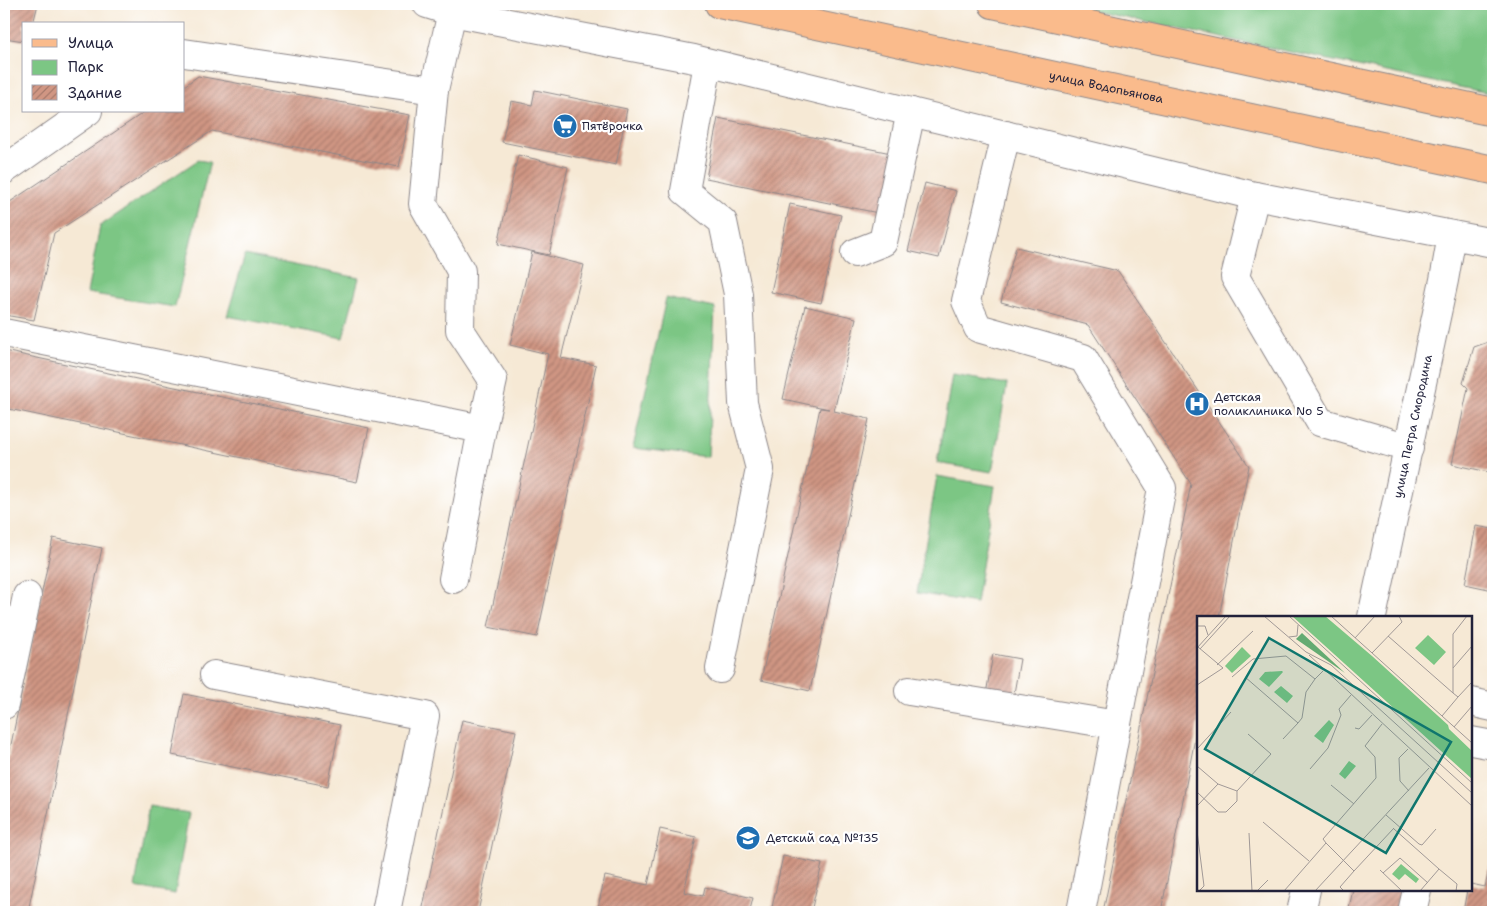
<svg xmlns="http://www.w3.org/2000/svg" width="1497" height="916" viewBox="0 0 1497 916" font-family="'Shantell Sans',sans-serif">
<defs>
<pattern id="building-hatch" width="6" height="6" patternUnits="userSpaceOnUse" patternTransform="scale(1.25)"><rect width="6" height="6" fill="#d09683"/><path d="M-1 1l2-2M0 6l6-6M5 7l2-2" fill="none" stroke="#a87a6c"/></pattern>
</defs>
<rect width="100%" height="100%" fill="#fff"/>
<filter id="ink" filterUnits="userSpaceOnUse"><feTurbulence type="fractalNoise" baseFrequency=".02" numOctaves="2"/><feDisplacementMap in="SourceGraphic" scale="10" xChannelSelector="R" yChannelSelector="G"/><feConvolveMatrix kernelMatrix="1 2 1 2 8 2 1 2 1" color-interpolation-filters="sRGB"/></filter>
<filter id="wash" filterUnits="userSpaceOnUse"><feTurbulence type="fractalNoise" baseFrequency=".0096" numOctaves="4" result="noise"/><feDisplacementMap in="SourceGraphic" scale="20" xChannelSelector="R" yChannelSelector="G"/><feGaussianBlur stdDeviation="1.12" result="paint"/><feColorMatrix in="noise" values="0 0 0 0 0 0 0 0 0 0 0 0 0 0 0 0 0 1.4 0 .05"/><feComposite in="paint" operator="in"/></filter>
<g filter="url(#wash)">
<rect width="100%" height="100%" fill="#f6e9d5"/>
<path fill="#7cc684" stroke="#4f7460" d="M1059 4H1493V94Z
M198 160 210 162 175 307 87 293 100 226Z
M245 255 359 278 343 338 227 316Z
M666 298 715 308 708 457 633 448Z
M952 375 1007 384 992 472 937 463Z
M937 476 995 486 976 603 917 593Z
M149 806 189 813 175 894 135 887Z"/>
<g id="blocks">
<path fill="url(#building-hatch)" d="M4 4H38L33 24H24V41L4 38Z
M198 76 410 115 399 167 212 131 54 233 34 320 4 315V219L7 204 146 111H184V86Z
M535 90 627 109 616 165 502 142 511 101 532 105Z
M718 118 901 155 888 215 706 178Z
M518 155 568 167 549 255 498 244Z
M925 183 956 191 939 258 908 251Z
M790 204 841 215 821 303 771 292Z
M1016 247 1118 271 1249 466 1219 617H1198V723L1161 912H1103L1191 484 1088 325 1001 302Z
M532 252 584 265 561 358 596 365 537 637 488 627 548 354 510 345Z
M805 306 856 318 834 411 869 419 810 691 761 680 820 408 829 409 783 399Z
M1491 341 1493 342V473L1452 464 1468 388 1463 383 1474 347Z
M4 351 369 428 357 482 4 408Z
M1476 526 1493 529V590L1465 584Z
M53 538 102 548 28 912H11L4 911V779Z
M993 654 1020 659 1013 699 986 694Z
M184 694 340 725 328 786 172 755Z
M462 720 516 731 478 912H422Z
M660 829 696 837 684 892 703 896 705 887 753 898 750 910 756 912H597L605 876 648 885Z
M1493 852V912H1463L1467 890H1471V884L1485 887Z
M783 856 822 864 811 912H771Z
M1353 890H1406L1401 912H1348Z"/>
</g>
</g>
<g filter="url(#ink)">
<use href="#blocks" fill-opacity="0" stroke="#8c8688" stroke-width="1"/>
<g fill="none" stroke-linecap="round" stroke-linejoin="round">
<defs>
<g id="minor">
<path d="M427 4 452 12 694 59 1255 196 1493 243"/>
<path d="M184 53 434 90 452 12"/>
<path d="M708 63 685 191 723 222 738 294 743 403 760 469 720 669"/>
<path d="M434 90 423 204 461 271 460 330 493 380 482 429"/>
<path d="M1006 135 966 301 978 328 1083 358 1162 488 1081 912"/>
<path d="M4 170 88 111"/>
<path d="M1255 196 1235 277 1320 422 1409 448"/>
<path d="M855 253 883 242 911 112"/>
<path d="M4 333 482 429 453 579"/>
<path id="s1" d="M1372 617 1444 280 1452 235"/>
<path d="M214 675 425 716 386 912"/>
<path d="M909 691 1117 725"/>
<path d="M1471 702 1493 707"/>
<path d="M4 705 27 596"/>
<path d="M1471 741 1493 745"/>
<path d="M1301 912 1306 890"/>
<path d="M1412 912 1417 890"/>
</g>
<g id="major">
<path id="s2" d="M719 4 1493 170"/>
<path d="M993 4 1493 112"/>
</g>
</defs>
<use href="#minor" stroke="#8c8688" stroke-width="30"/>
<use href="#major" stroke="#8c8688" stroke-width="30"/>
<use href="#minor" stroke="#fff" stroke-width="28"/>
<use href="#major" stroke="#fabb8c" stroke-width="28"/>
</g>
</g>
<defs>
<symbol id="supermarket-disc" viewBox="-11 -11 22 22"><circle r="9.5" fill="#1f6fb2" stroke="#fff"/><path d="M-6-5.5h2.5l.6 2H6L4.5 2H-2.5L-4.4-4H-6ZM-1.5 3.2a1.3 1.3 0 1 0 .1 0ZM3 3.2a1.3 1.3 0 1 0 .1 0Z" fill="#fff"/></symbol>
<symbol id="hospital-disc" viewBox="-11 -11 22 22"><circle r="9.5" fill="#1f6fb2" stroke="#fff"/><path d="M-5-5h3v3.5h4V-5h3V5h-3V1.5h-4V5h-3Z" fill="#fff"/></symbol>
<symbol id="school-disc" viewBox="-11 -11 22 22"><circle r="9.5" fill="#1f6fb2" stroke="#fff"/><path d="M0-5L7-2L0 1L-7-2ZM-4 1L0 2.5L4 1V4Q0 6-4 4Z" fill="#fff"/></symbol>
</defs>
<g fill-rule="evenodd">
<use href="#supermarket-disc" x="551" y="112" width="28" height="28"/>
<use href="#hospital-disc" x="1183" y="390" width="28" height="28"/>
<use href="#school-disc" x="734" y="824" width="28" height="28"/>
</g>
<g text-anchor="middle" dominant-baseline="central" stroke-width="4.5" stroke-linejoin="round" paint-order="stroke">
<g font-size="12" fill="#22223b" stroke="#fff">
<text stroke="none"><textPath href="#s2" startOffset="396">улица Водопьянова</textPath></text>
<text stroke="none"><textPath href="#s1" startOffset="195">улица Петра Смородина</textPath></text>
</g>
<g font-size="12" fill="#22223b" stroke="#fff" text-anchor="start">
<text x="582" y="126">Пятёрочка</text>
<text x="1214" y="397">Детская<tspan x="1214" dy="14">поликлиника No 5</tspan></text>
<text x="766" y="838">Детский сад №135</text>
</g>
</g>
<g transform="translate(1197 616)">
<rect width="275" height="275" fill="#f6e9d5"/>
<path d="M45 31 54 40 35 57 28 50Z" fill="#7cc684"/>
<path d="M105 17 148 57 99 23Z" fill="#65ab72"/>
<path d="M95 0H128L175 40 251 109 252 113 275 135V163ZM231 19 249 36 237 49 218 32ZM68 56 85 55 86 56 72 71 62 63ZM84 70 96 80 90 87 77 76ZM132 104 137 109 126 127 117 120ZM152 145 159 150 148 163 142 158ZM204 248 222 263 219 267 208 258 202 264 195 258Z" fill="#7cc684"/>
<path fill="none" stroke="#a19997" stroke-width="1" d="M67 0 109 36 134 49 275 177M92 0 275 167M134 0 275 127M0 10H8L11 19M191 20 256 77M92 21 100 20 101 9M158 22 178 0M0 32 29 0M3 33 33 0M175 37 205 6 202 0M112 39 275 190M20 49 56 15M256 52 275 30M35 61 56 43 89 40 118 63 126 55M48 61 101 107 86 123M0 69 26 52 1 31M261 81 275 66V57M245 100 261 81 256 77V18L270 0M101 107 105 102 109 76 118 63M257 111 275 90M158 112 162 113 175 99M0 133 34 96M211 133 202 142 203 165 212 175M0 150 21 168M113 153 131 132 144 99 142 93 154 79M134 169 157 188M0 176 21 196H29L40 185V175L74 138 51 118M0 190 21 168 40 175M189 199 222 228 225 229 239 213M66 206 112 245M197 213 242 253 223 275M0 215 7 270 2 275M52 217 55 275M129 227 126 223 179 162 178 141 168 130 185 108M242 253 260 268 259 275M183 254 205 275M157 255 197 212M186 257 203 242 231 267M60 275 71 264M87 275 129 227 157 255 143 271 147 275M118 275 232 152"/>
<path fill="#0f766e" fill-opacity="0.15" stroke="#0f766e" stroke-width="2.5" d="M72 22 254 126 189 237 8 133Z"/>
<rect width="275" height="275" fill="none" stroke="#22223b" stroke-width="2.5"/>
</g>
<rect width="1497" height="916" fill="none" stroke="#fff" stroke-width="20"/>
<rect x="22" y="22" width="162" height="90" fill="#ffffff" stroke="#a7a7b1"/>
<rect x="32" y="39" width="25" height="8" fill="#fabb8c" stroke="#a7a7b1"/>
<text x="68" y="48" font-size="15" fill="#22223b">Улица</text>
<rect x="32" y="60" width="25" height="15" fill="#7cc684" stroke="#a7a7b1"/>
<text x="68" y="72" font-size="15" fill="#22223b">Парк</text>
<rect x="32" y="85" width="25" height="15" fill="url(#building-hatch)" stroke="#a7a7b1"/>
<text x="68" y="98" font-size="15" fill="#22223b">Здание</text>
</svg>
